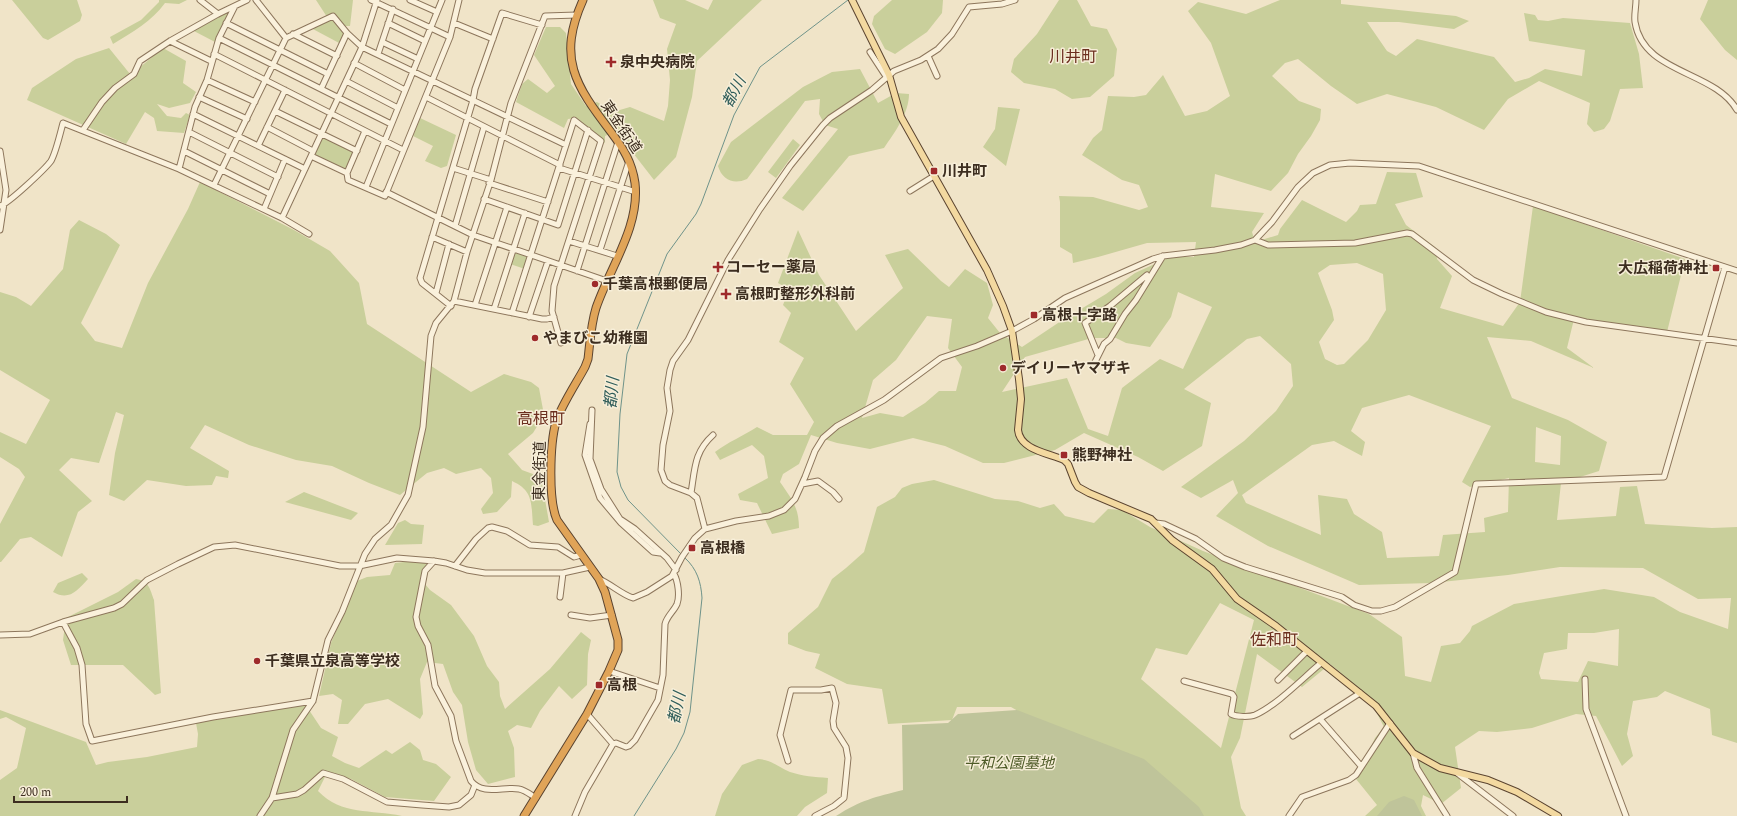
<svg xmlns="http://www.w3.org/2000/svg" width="1737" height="816" viewBox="0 0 1737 816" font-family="Spectral,'Noto Sans JP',serif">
<rect width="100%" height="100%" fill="#f0e4c8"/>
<path fill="#c9cf9b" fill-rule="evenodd" d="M12 0H77L82 15 80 21 48 40 43 38Z
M159 0H187L179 4 165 3C152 21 133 32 113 44L110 37 141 20 159 2Z
M316 0H353L350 26H340L345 36 341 44 311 28 329 20Z
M653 0H685L708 10 713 0H762L697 61 692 97 676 157 654 180 616 131 605 136V143L576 118 568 119 564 128 516 102 522 84 528 79 547 93 555 86 534 55 546 27H560L566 33 571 84 586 106 597 102 613 112 630 107 664 121 668 106 670 80 667 49 676 24 660 18Z
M892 0H943L942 13 927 32 895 54 885 49 872 24 874 16Z
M1059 0H1077L1091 26 1107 29 1117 49 1114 76 1090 97 1072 99 1055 89 1024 83 1011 72 1014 59 1037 34Z
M1280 0H1341V4L1456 16 1469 21 1454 29 1399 22H1367L1387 51 1396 56 1417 39 1494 57 1515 82 1529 78 1545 69 1582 76 1585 50 1529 41 1524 13 1535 15 1538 20 1548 21 1563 18 1630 23 1639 54 1643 88 1620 89 1610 121 1604 129 1594 132 1587 124 1590 103 1539 81 1508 99 1484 130 1436 107 1387 94 1357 104 1331 86 1298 59 1285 63 1272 76 1299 101 1321 109 1320 120 1311 136 1298 154 1288 173 1271 191 1215 174 1211 207 1264 213 1252 232 1255 242 1278 235 1280 229 1302 200 1346 222 1357 211 1360 205 1376 204 1387 172 1416 173 1423 197 1395 204 1406 225 1436 248 1437 259 1452 276 1440 308 1503 326 1520 302 1533 206 1685 259 1667 332 1574 319 1567 348 1594 368 1531 341 1487 337 1512 398 1568 420 1607 442 1599 471 1561 483 1557 520 1616 516 1620 487 1637 486 1645 524 1712 528 1737 527V743L1712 735 1710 709 1665 691 1657 697 1633 701 1627 734 1633 756 1622 766 1596 716 1576 714 1532 728 1497 732 1479 731 1455 747 1461 788 1441 804 1423 795 1421 806 1426 816H1365L1377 805 1356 779 1375 738 1384 727 1368 696 1330 664 1302 687 1257 654 1240 738 1231 757 1241 808 1246 816H1200L1011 707H957L952 720 888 724 882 689 847 684 815 668 820 654 806 651 788 644V633L818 607 832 579 846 568 864 552 877 507 895 497 902 488 912 484 934 480 995 499 1018 501 1040 508 1054 504 1065 516 1094 523 1108 509 1122 510 1150 527 1203 551 1369 614 1402 637 1405 676 1431 682 1441 646 1460 643 1470 631 1472 626 1514 604 1604 589 1654 597 1680 612 1728 629 1731 598 1698 599 1643 568 1560 567 1508 575 1432 583 1359 585 1268 546 1216 516 1238 493 1233 480 1201 498 1181 487 1244 441 1276 411 1293 386 1291 364 1260 336 1247 339 1184 389 1211 403 1202 446 1163 471 1138 457 1084 433 1055 450 1004 463H983L945 446 913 438 870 449 837 443 811 435 799 464 783 474 780 482C791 498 799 507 799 528L772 534 757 503 740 500 738 494 768 478 764 456 752 445 720 460 715 452C728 442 743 436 757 427L773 435H807L814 422 790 384 804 358 779 342 791 313 783 305 789 289 778 283 798 230 819 275 856 331 903 288 885 255 908 249 941 281 949 287 965 269 987 283 993 305 988 318 1000 333 1022 347 1061 321 1106 294 1135 273 1172 256 1194 257 1196 242 1147 243 1098 257 1073 263 1072 254 1060 247V202L1059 196 1093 197 1139 210 1148 207 1139 185 1122 180 1082 155 1093 138 1102 130 1108 96 1134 97 1146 95 1163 75 1185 116 1207 111 1230 96 1211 43 1188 11 1198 2 1246 14ZM1357 263 1383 274 1386 310 1368 340 1344 364 1337 365 1325 359 1319 342 1334 320 1332 310 1318 273 1330 265ZM1178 292 1212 307 1183 369 1160 359 1122 388 1108 436 1088 429 1067 378 1002 392 1025 357 1092 338H1116L1126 343 1150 347 1171 317ZM927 316 952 319 948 348 962 367 956 391H939L925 403 903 417 880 413 862 418 873 380 896 360ZM1409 395 1491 426 1462 482 1470 487 1509 478 1508 512 1484 518 1485 532 1443 535 1439 556 1387 558 1382 532 1354 514 1347 499 1318 495 1321 535 1246 503 1242 495 1312 445 1334 441 1362 456 1365 442 1351 431 1362 408ZM1536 427 1561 436 1560 465 1535 462ZM1220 603 1254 620 1221 748 1141 679 1156 648 1187 655ZM1619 629 1618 666 1588 661 1578 682 1541 679 1539 673 1544 653 1567 649 1568 633H1594Z
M1708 0H1737V60L1725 50 1700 19Z
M227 11 229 12 215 42 192 30Z
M109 48 130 74 139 68 163 48 186 61 183 83 196 92 190 103 169 108 157 104 167 116 181 118 186 113 190 115 184 133 157 131 154 118 145 112 126 144 27 100 32 88 76 59Z
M860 69 878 103 896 93 909 94C909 113 895 132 884 148L849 156 803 211 782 198 838 129 825 125 819 114 820 99 805 101 747 179C734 185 722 180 718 166L731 142 803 87 832 72Z
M998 107 1020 109 1006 166 983 147 995 129Z
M420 118 456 135 447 166 441 168 425 161 433 146 413 136Z
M324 136 353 151 354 154 347 169 344 170 314 155 322 137Z
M793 139 800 145 776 178 768 172Z
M200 182 294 230 330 251 359 283 367 324 471 392 504 374 531 382 539 388 544 415 533 433 508 454 522 470 541 477 549 522 538 526 533 525C531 504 534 491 512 481L511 497 497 512 483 514 481 509 493 493 491 478 481 468 456 474 444 468 427 473 400 495 369 483 332 466 296 460 249 445 205 425 190 448 229 471 228 478 216 476 212 485 186 486 147 480 124 501 109 495 115 453 124 415 116 412 99 463 71 458 59 470 92 501 78 512 62 557 31 537 20 539 1 562H0V524L25 477 19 469 0 457V432L26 444 50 400 0 370V292L16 297 31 306 63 269 70 230 79 220 106 234 120 245 81 323 95 341 122 348 148 283 188 209Z
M514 250 529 255 525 269 510 264Z
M304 492 358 513 351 520 285 502Z
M405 520 411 524 424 525 422 544 385 545 398 523Z
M423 560 427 563 420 578 430 590 451 605 474 636 487 666 499 682 500 696 505 709 550 669 581 632 591 640 588 654 587 685 572 699 559 686 540 711 531 728 517 725 508 731 514 748 515 777 488 784 476 770 468 742 462 705 453 692 443 664 427 662 420 679 423 714 420 719 388 699 365 704 348 724H338L342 700 333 694 319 696 331 643 357 581 367 577 390 575 395 563Z
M82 573 88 579C77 591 69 601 53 592L58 583Z
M136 579C149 581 150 589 154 600L161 693 155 695 123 665H71L63 640 66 618 118 592Z
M305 704 321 728 338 737 332 756 345 763 359 768 386 750 392 754 410 742 420 750 423 760 436 764 451 777 434 801 385 797 351 779 326 775 318 791C342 816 371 809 402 816H0V780L17 768 26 728 6 717 0 719V710L86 742 96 765 108 762 147 757 197 747 198 734 196 723Z
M758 759C772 760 778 767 790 772 802 776 815 777 828 778L827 793 805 807 797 816H715L722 794 742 765Z"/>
<path fill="#bfc49a" d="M1017 710 1144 759 1199 807 1204 816H836C861 800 875 797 903 790L902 725 948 723 958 714Z
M1404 796 1414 800 1422 816H1377L1389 802Z"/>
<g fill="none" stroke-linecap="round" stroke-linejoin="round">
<path stroke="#6f938a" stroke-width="1" d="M681 554 628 500 621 487 617 472 620 414 627 354 667 254 696 214 701 204 734 115 760 67 848 0
M634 816 676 749 684 733 690 712 702 598C701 582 697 569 685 558"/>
<defs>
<path id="minor" d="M200 0 218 14
M256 0 286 38
M371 0 450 37
M410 0 437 12
M1636 0C1636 7 1634 15 1635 22 1643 74 1714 70 1737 110
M226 23 328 74
M388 23 425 41
M454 23 493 39
M293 34 337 56
M219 38 391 124
M170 41 211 61
M382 42 418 59
M870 52 887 78
M214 54 403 150
M378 54 393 9
M928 56 937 76
M354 63 405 90
M207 80 255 102
M346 81 398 108
M321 89 347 33
M199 97 247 119
M426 97 560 165
M275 111 357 151
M193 114 305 169
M267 127 313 151
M83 130 102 102 115 88 134 74 140 61 170 41 218 14 247 0
M365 131 347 173 348 180 385 196 450 37 459 0
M189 132 278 177
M258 146 285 90
M0 151 6 190 0 230
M184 151 270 194
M311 156 347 173
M453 168 491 180
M559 168 636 192
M179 169 195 107 207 80 219 38 235 6
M489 183 548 202
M214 185 286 38 333 16 347 33 362 47 566 145
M366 187 442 0
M910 191 934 176
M386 192 473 235 607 281
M484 199 558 225 588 130
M0 206C9 203 45 169 51 161 56 152 60 134 63 123L179 169 282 218 309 234
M264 209 285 159
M282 218 362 47 377 0
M455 226 484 127
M432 237 467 252
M1255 240 1268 245 1355 243 1407 233 1412 234 1473 280 1502 294 1546 312 1586 322 1737 343
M569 241 617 256
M600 250 629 161
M577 271 618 142
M436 293 449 244
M454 301 542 319H547L554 317
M475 305 507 207
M451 306 422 283 420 278 473 100 475 89 502 13 542 25
M494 309 525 213
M512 313 574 120 601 141 554 286 552 311 561 343
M529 317 548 261
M1098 355 1085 323 1110 306 1147 275
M1094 364 1104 344 1110 339 1125 314 1136 300 1163 256
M592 410 590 459 601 489 620 519 635 529 667 558 676 570
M590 424 585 455 600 498 621 523 653 552 660 553
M802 484 818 481 833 492 839 499
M691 493C695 469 694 452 713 435
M1156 523 1164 524 1196 539 1223 558 1245 567 1342 597 1354 605 1372 611H1381L1395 607 1455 572 1476 484 1664 477 1725 267
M705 529 697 498 691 493 670 485 665 481 661 470 663 445 670 411 667 388 670 370 673 361 688 340 728 260 760 209 790 166 823 125 830 118 872 90 894 71 921 60 938 49 952 34 969 7 1002 4 1015 0
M434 561 425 571 416 617 418 626 428 645 435 686 451 716 456 741 471 781C483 796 504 786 519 789 525 790 531 795 536 798
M455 566 476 539 488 528 492 527 507 531 530 545 558 547 574 557 581 555
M599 579C611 584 621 594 633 598L647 592 672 576 682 557 695 538 705 529 736 521 769 516 784 510 795 499 805 477 815 451 823 438 837 426 884 400 941 358 977 346 1012 331 1034 319 1065 298 1153 259 1163 256 1215 250 1241 245 1255 240 1272 222 1298 187 1313 173 1330 165 1350 163 1419 166 1737 271
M560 597 563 573
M571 615 590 618 612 615
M63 622 77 648 82 665 86 724 92 741 213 717 313 701
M0 635 30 634 63 622 114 608 122 604 147 580 178 564 214 547 235 545 340 566H359L397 558 434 561 446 563 467 570 485 573H563L590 567
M609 671 660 688
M1585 679 1586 709 1626 816
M1278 680 1307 651
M1184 681 1232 694 1234 697 1231 714C1236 717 1250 717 1255 715 1276 706 1303 678 1321 663
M587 714 613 744
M1320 719 1361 766
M1293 736 1360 693
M1413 753 1417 768 1447 816
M788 761 780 735 791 690H821L832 688 836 703 833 721 834 728 846 747 848 758 844 798 834 806 815 816
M1457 773 1513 816
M272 798 297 794 304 790 323 773 343 779 387 802 422 805 449 807 459 805 471 795 475 785
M260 816 272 798 293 730 313 701 328 640 342 612 365 554 375 539 391 525 408 495 423 427 431 336 436 323 454 301 467 252 491 180 511 103 545 16 577 15
M575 816 585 792 613 744 616 743 626 747 629 746 635 740 658 700 663 675 665 624C667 616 674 611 677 604 680 596 678 581 674 574
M1289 816 1302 797 1349 780 1356 775 1390 723"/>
<path id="major" d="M852 0 889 75 901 117 987 270 1003 306 1012 331 1019 379 1021 399 1018 430C1020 450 1048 453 1064 460L1068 464 1075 482 1078 487 1089 493 1151 519 1172 540 1212 569 1237 599 1276 626 1376 706 1413 753 1440 768 1488 780 1517 792 1558 816"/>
<path id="highway" d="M524 816 587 714 609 671 618 650V640L605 592 599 579 557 520C548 500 550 443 556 422 561 406 577 382 585 367L588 359C590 342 591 324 596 308 610 267 640 227 635 183 632 162 623 148 611 132 575 85 557 58 583 0"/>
</defs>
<use href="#minor" stroke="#8d765c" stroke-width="7"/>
<use href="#major" stroke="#5b4430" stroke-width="8"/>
<use href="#highway" stroke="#5b4430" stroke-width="9"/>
<use href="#minor" stroke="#faf1dc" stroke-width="5"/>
<use href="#major" stroke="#f3d9a0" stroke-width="6"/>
<use href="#highway" stroke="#e0a458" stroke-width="7"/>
</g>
<g fill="#9e2a2b" stroke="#f7eed8" stroke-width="1.5">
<path d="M609 56h4v4h4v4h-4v4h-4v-4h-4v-4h4z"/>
<rect x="930" y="167" width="8" height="8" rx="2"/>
<path d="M716 261h4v4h4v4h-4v4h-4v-4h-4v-4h4z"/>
<rect x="1712" y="264" width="8" height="8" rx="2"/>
<circle cx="595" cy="284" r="4"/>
<path d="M724 288h4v4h4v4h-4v4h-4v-4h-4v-4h4z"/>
<rect x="1030" y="311" width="8" height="8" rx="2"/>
<circle cx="535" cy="338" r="4"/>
<circle cx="1003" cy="368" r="4"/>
<rect x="1060" y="451" width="8" height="8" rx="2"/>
<rect x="688" y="544" width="8" height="8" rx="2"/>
<circle cx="257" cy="661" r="4"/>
<rect x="595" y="681" width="8" height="8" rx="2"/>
</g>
<g text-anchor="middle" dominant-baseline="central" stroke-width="3" stroke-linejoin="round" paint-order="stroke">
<g font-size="15" font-weight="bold" fill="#3d2e20" stroke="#f7eed8" text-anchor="start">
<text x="620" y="62">泉中央病院</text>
<text x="942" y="171">川井町</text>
<text x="726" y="267">コーセー薬局</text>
<text x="1708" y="268" text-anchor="end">大広稲荷神社</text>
<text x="603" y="284">千葉高根郵便局</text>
<text x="735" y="294">高根町整形外科前</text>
<text x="1042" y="315">高根十字路</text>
<text x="543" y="338">やまびこ幼稚園</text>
<text x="1011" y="368">デイリーヤマザキ</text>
<text x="1072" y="455">熊野神社</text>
<text x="700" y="548">高根橋</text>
<text x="265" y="661">千葉県立泉高等学校</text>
<text x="607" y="685">高根</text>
</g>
<g font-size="15" fill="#3d2e20" stroke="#f7eed8">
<text transform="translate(621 127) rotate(56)">東金街道</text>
<text transform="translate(540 471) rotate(-89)">東金街道</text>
</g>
<g font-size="15" font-style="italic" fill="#4d5a26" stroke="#f7eed8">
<text x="1009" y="763">平和公園墓地</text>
</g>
<g font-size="16" fill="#6b2e1e" stroke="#f7eed8">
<text x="1073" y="57">川井町</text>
<text x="541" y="419">高根町</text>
<text x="1274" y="640">佐和町</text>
</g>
<g font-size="16" font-style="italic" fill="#2f5d5a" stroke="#f7eed8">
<text transform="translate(734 92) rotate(-62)">都川</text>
<text transform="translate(612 393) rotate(-85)">都川</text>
<text transform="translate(677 708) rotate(-79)">都川</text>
</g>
</g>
<path d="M14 796v6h113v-6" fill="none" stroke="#3d2e20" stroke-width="2"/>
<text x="20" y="796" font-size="12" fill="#3d2e20" stroke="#f7eed8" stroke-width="3" paint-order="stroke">200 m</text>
</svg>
